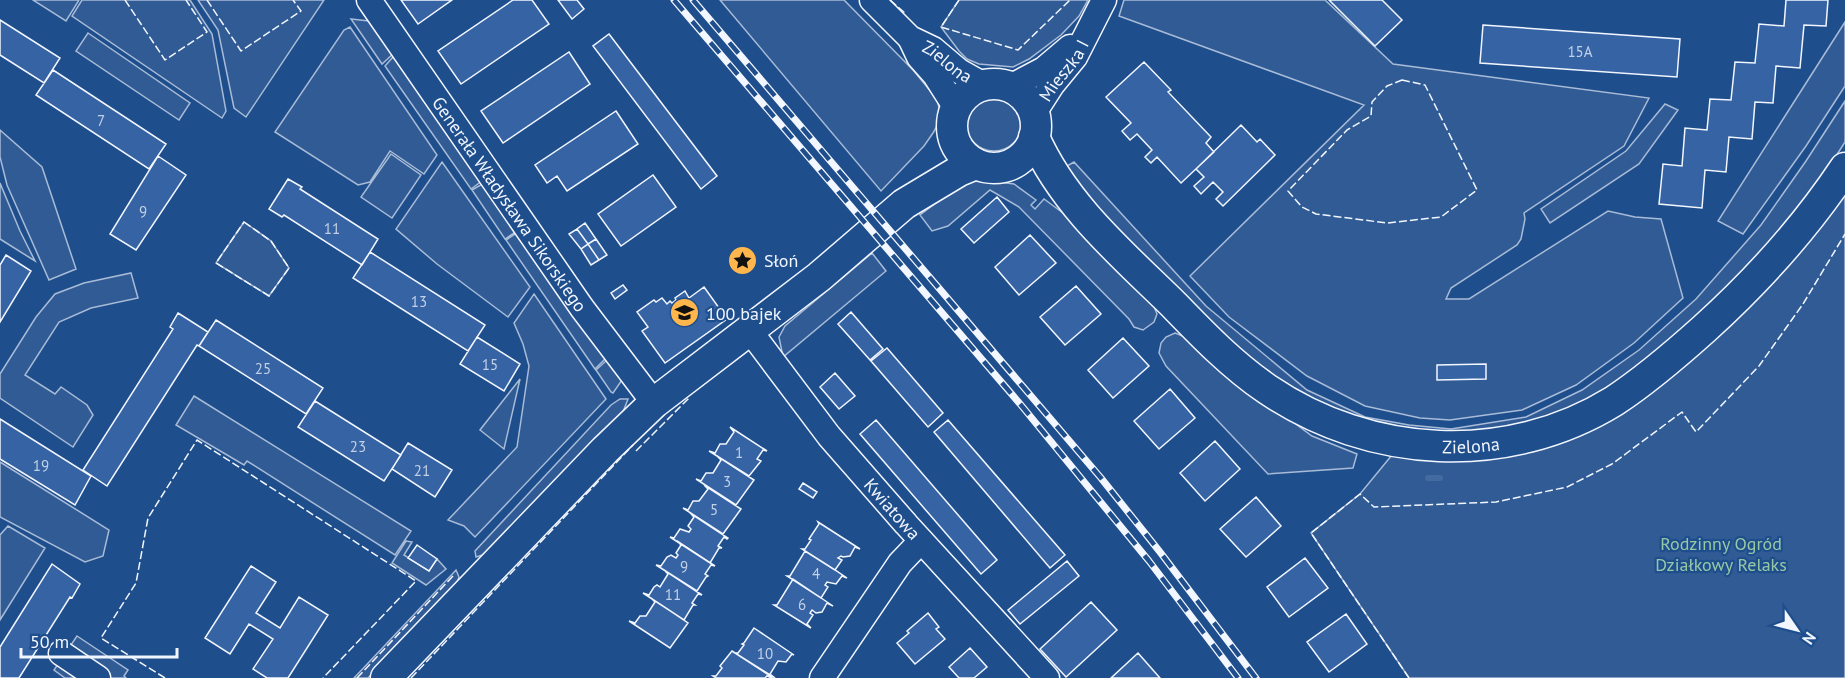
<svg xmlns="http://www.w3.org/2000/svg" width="1845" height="678" viewBox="0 0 1845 678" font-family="'PT Sans',sans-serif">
<rect width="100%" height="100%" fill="#1f4e8c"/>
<path fill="#305b95" stroke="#a8bbd7" stroke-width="1.5" d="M33 0H79L66 21Z
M82 0H190L212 34 226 111 222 118 72 16Z
M198 0H324L246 117 234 108 218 30Z
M720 0H844L913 70 937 99 940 112V121L933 133 924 146 881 191Z
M959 0H1088L1079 16 1061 35 1029 59 1013 67 979 64 967 59 959 51 941 27Z
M1124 0H1325L1393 64 1649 98 1624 146 1524 213 1525 219 1521 239 1517 245 1451 288 1446 299H1469L1608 211 1635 217 1661 219 1683 298 1634 343 1576 385 1522 410 1450 420 1420 418 1365 406 1307 376 1229 317 1190 276 1364 105 1119 16Z
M351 19 369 21 394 53 382 64Z
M1845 22V86L1806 146 1743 234 1718 221Z
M350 27 437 155 424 174 390 151 370 182 358 185 275 132 344 30Z
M88 33 190 103 179 120 76 51Z
M401 48 490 175 471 189 385 66Z
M966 123a28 28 0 1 1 56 0a28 28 0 1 1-56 0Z
M1845 101V142L1815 189 1786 228 1678 337 1596 402 1524 430 1414 432 1365 422 1312 401 1283 383 1242 353 1149 264 1060 170 1074 162 1206 306 1307 390 1365 417 1409 425 1451 429 1526 417 1582 390 1639 350 1696 299 1761 225 1806 161Z
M1665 104 1678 110 1639 164 1550 223 1541 209 1626 151Z
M0 130 42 167 76 269 49 280 7 185 0 157Z
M391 154 421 175 392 218 361 197Z
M442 162 530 287 508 317 437 264 396 229Z
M977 179 1014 184 1036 200 1031 205 1035 209 1044 199 1063 213 1116 260 1150 297 1157 314 1154 322 1143 330 1134 327 1129 319 1019 207 990 190 948 226 932 231 920 215 957 187Z
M0 183 20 231 35 261 0 239Z
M484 183 517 231 505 239 472 190Z
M1845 189V678H1409L1311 533 1360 494 1392 455 1566 439Z
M244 222 271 241 289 268 269 296 216 263Z
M526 227 614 350 595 369 506 240Z
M872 253 886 271 783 357 779 337 785 326Z
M131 273 138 298 91 308 59 322 25 375 55 394 61 387 87 405 93 415 73 447 0 398V374L36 317 55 294 84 283Z
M534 294 606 399 475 537 464 526 448 520 517 447 529 366 523 344 514 323Z
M1175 333 1193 340 1273 407 1312 436 1357 454 1353 468 1268 474 1166 366 1159 353 1161 343 1166 337Z
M607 360 622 380 613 393 611 392 596 370Z
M520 379 504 449 480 430Z
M194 396 411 531 395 555 247 461 244 465 176 425Z
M620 399H628L623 412 489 553 476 557 475 551 611 405Z
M0 462 109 530 103 556 85 562 0 517Z
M8 526 45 548 0 620V535Z
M406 541 412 542 404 555 429 571 437 559 446 569 426 585 392 563Z
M456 570 459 577 456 586 368 678H354Z
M77 636 128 670 124 676 126 678H65L54 670Z"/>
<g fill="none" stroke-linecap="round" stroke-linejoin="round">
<path stroke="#446ba0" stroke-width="6" d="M1428 478H1440"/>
</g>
<path fill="#3563a3" stroke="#f2f6ff" stroke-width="1.5" d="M401 0H452L418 24Z
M513 0H532L549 24 461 84 438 51Z
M558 0H577L584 9 572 19Z
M1329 0H1382L1402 20 1375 46Z
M1786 0H1828L1826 26 1804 25 1800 68 1776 66 1773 103 1755 102 1752 139 1729 137 1726 172 1705 170 1702 208 1659 204 1663 164 1682 166 1685 128 1707 130 1710 99 1731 100 1735 62 1755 63 1759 24 1784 26Z
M0 20 60 58 44 83 0 55Z
M1483 25 1680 39 1677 77 1480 63Z
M609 34 717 176 701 189 593 46Z
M569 52 590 84 503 143 481 111Z
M1144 62 1171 90 1168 92 1211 137 1206 143 1214 152 1181 183 1157 157 1151 163 1145 157 1152 150 1137 134 1130 140 1122 131 1131 123 1106 97Z
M53 70 166 144 149 169 36 95Z
M616 111 638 144 567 191 557 176 547 183 535 165Z
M1241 125 1257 142 1260 139 1275 155 1223 206 1216 199 1223 192 1213 182 1201 194 1194 186 1204 177 1196 169Z
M158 156 186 175 136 250 110 234Z
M653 175 676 207 621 246 598 214Z
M288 179 302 187 300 189 378 239 362 265 284 215 282 217 269 209Z
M997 197 1009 212 974 243 961 229Z
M585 223 596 239 588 244 577 229Z
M577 229 588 244 581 249 569 234Z
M1030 235 1056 263 1019 295 995 267Z
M596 239 607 255 599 260 588 244Z
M588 244 599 260 591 265 581 249Z
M370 252 485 325 468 351 353 278Z
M6 255 31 271 0 322V265Z
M623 285 627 290 615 299 611 293Z
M1076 286 1101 314 1065 345 1040 317Z
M704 287 727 319 665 363 642 331 648 327 637 312 654 300 656 302 662 298 667 304 670 301 672 303 676 300 675 298 685 291 689 298Z
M851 312 883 349 870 360 838 324Z
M178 313 208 332 199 346 197 345 107 486 83 470 173 329 170 327Z
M216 320 323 388 306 414 199 346Z
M477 337 520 364 504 391 460 364Z
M1123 338 1149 366 1113 398 1088 370Z
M887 348 943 413 928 427 871 361Z
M1486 364V379L1437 380V365Z
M835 373 855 396 839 409 820 387Z
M1170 389 1195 418 1159 449 1134 421Z
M315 401 401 455 384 481 298 427Z
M0 419 91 476 75 505 0 459Z
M876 420 997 560 981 574 860 434Z
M948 420 1065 555 1050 568 934 432Z
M730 427 767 451 763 450 757 459 761 461 749 476 709 451 715 453 720 444H726L734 432Z
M1215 441 1240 469 1205 501 1180 473Z
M408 443 452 470 435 497 392 469Z
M717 456 754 480 736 505 696 479 701 481 706 473H713L721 460Z
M803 483 817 492 813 498 799 489Z
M704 485 741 509 723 534 683 508 688 510 693 501H699L708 489Z
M1256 497 1281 526 1246 557 1220 529Z
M690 513 728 538 727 539 724 537 718 546 722 548H719L710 563 670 537 674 538 680 529 689 532 691 529 688 526 694 517Z
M818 522 860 549 855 547 850 556 843 557 841 556 838 558 842 560 835 570 802 549H805L811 540 809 539 819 524Z
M677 541 715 566 711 565 705 574 708 576 706 577 697 591 656 565 661 566 667 557 671 555 676 558 678 555 676 553 681 545Z
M417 545 437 559 429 571 408 558Z
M805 551 835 570 847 578 842 576 836 584 827 582 825 585 828 587 821 598 787 576H790Z
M1305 558 1328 588 1289 617 1267 587Z
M1067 561 1079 576 1020 624 1008 610Z
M52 564 80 584 72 598 70 597 19 678H0V647Z
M251 566 276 582 256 613 280 628 299 597 328 615 288 678H267L253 669 273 639 249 624 230 654 205 638Z
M664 570 702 595 698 594 692 603 695 605H693L684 620 643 593 649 595 654 587 657 585 660 587 668 574Z
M793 579 833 606 827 603 822 612 816 613 812 610 810 613 813 615 807 624 811 628 774 605H777Z
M651 598 688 623 670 648 629 621 635 623 640 616H646L655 602Z
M1091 602 1117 630 1066 677 1040 649Z
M928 613 939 627 936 629 945 639 915 664 897 643 909 633 907 631Z
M1346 614 1367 644 1329 672 1307 642Z
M754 628 794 655 792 654 786 662 778 661 770 674 775 678 735 653H738L744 645 742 644 744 643Z
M970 648 987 667 974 678H959L949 667Z
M732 651 772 677V678L767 676 765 678H716L713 676H716L722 668 720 666Z
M1138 653 1160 678H1111Z"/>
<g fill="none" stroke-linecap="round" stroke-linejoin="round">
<defs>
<g id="minor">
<path id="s1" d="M369 0 582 308 654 403"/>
<path id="s2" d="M872 0 910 38 933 49 959 71 984 85"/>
<path d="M911 40 919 57 935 75 956 108"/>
<path d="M1010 87 1044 69 1070 47"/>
<path id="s3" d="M1034 113 1052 85 1075 57 1104 0"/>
<path id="s4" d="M750 331 829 436 906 524 1047 678"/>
<path d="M61 653 98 678"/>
<path d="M822 678 900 563 921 541"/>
</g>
<g id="major">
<circle cx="994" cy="126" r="42"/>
<path id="s5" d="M1034 137C1064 205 1122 254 1174 305 1203 335 1232 365 1267 389 1370 459 1507 467 1614 401 1646 380 1675 355 1704 329 1757 281 1805 228 1845 168"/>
<path d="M386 678 605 450 654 403 819 277 904 204 959 171 976 164"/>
</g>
</defs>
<use href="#minor" stroke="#f2f6ff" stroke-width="27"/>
<use href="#major" stroke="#f2f6ff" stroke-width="33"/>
<use href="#minor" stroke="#1f4e8c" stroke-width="24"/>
<use href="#major" stroke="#1f4e8c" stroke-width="30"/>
<defs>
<path id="rail" d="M674 0 1021 405 1149 561 1238 678
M693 0 1101 478 1160 552 1256 678"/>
</defs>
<use href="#rail" stroke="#f2f6ff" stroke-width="7"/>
<use href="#rail" stroke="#1f4e8c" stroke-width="4.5" stroke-dasharray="14" stroke-linecap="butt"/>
<path stroke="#f2f6ff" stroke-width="1.5" stroke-dasharray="8 3" stroke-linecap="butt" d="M125 0 165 60 207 32 186 0
M207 0 241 51 301 11 293 0
M890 0 905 13
M959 0 941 27 1018 50 1070 0
M1402 80 1425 85 1477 190 1441 217 1387 223 1316 214 1302 207 1288 191 1347 130 1371 116 1372 102 1387 86Z
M244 222 271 241 289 268 269 296 216 263Z
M636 451 690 397
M165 678 101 638 136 583 148 518 197 440 416 581 323 678
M357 678 453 576
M411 678 633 445
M1409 678 1311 533 1360 494 1374 507 1496 502 1567 487 1612 464 1682 412 1696 432 1759 366 1803 304 1845 234"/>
</g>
<defs>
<symbol id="sight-disc" viewBox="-11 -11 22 22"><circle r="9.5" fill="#ffb74d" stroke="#1f4e8c"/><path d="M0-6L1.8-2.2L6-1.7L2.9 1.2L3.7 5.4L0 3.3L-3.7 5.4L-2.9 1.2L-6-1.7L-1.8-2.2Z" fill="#111"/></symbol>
<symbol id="school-disc" viewBox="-11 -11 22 22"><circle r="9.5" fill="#ffb74d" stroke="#1f4e8c"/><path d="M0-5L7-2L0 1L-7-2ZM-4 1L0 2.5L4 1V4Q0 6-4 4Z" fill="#111"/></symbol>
</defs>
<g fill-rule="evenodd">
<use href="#sight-disc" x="726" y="244" width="33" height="33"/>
<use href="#school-disc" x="668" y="296" width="33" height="33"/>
</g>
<g text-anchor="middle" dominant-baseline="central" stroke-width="4.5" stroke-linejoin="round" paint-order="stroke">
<g font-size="15" fill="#c3d1e8">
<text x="1580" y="51">15A</text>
<text x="101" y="120">7</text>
<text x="143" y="211">9</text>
<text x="332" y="228">11</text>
<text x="419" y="301">13</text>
<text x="490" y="364">15</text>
<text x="263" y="368">25</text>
<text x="358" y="446">23</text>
<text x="739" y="452">1</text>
<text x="41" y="465">19</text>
<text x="422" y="470">21</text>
<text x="727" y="481">3</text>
<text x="714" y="509">5</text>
<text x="684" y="566">9</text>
<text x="816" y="573">4</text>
<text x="673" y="594">11</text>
<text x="802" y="604">6</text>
<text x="765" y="653">10</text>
</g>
<g font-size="18" fill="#f2f6ff" stroke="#1f4e8c">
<text stroke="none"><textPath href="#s2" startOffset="98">Zielona</textPath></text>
<text stroke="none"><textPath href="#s3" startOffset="52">Mieszka I</textPath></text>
<text stroke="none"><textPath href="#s1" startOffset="248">Generała Władysława Sikorskiego</textPath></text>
<text stroke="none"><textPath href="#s5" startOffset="561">Zielona</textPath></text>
<text stroke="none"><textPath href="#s4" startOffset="228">Kwiatowa</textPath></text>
</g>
<g font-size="18" fill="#f2f6ff" stroke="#1f4e8c" text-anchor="start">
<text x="764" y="260">Słoń</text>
<text x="706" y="313">100 bajek</text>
</g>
<g font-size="18" fill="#97c8a6" stroke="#1f4e8c">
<text x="1721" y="543">Rodzinny Ogród<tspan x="1721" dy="21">Działkowy Relaks</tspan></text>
</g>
</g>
<g transform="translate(1797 630) rotate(125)" stroke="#1f4e8c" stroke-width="4.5" paint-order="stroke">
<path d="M0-4.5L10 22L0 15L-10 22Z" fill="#f2f6ff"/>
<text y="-9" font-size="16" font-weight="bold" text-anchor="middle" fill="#f2f6ff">N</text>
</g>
<path d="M21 648v9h156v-9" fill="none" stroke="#f2f6ff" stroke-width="3"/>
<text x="30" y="648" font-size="18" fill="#f2f6ff" stroke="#1f4e8c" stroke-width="4.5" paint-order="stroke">50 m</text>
</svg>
